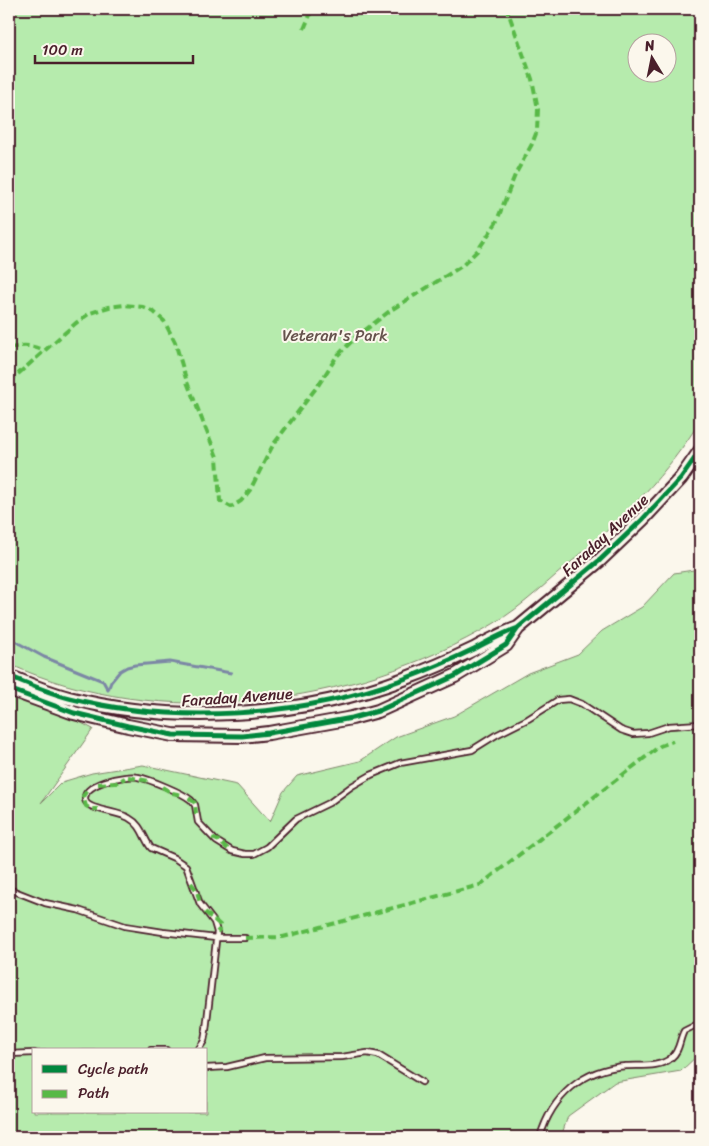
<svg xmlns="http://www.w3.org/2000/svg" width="709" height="1146" viewBox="0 0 709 1146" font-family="Sriracha,sans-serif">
<rect width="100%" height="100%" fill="#fbf7ec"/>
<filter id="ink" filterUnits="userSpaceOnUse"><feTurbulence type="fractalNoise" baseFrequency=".02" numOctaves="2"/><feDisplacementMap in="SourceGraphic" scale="10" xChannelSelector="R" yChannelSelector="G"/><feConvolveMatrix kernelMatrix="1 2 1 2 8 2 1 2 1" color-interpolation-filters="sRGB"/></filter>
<g filter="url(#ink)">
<path fill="#b6ebad" stroke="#80856c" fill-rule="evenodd" d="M9 9H700V421C668 473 624 518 577 557 550 579 524 606 493 624 353 707 159 732 9 664ZM636 42H666V72H636Z
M700 569V1053L681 1071 615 1082 568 1116 561 1137H9V685L93 729 41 803 62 782 92 773 143 765 237 785 270 822 283 792 297 776 360 761 396 737 454 716 528 673 578 654 602 631 642 607 674 573ZM34 1050H206V1112H34Z"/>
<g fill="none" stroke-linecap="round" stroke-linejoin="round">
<path stroke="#7b87a5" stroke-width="3" d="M9 638 44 657 103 681 108 690
M108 690 111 682 120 671 127 667 135 665 170 662 231 673"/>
<defs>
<path id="service" d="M9 889 45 903 78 910 125 926 163 932 216 938H245
M151 1050H166
M198 1050 204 1041 206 1030 217 932 214 922 200 904 186 866 174 858 151 848C143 837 142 825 129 818 120 812 90 810 86 802 77 784 127 774 138 777 149 779 183 793 191 800L195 805 198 822 216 841 232 851 245 854H254L267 847 296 819 329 803 352 786 371 775 400 763 472 750 496 735 528 719 558 700 569 699 582 704 621 730 633 734 648 733 669 726 700 724
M9 1054 34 1053
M206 1068 227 1067 265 1058 342 1057 367 1053 378 1055 422 1082
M540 1137C552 1096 583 1069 626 1066 640 1065 660 1068 671 1058 680 1051 679 1040 684 1031L700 1023"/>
<path id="secondary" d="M9 676C28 684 49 693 69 698 175 725 302 717 404 679 428 670 451 660 474 649 489 641 501 634 518 628
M9 689 74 713 128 726 173 735 242 736 269 733 352 718 378 711 455 676 506 645 518 628 600 560 642 520 681 478 700 451"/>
</defs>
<use href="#service" stroke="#4a1f2b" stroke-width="8"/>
<use href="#secondary" stroke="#4a1f2b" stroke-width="16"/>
<use href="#service" stroke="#fbf7ec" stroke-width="4.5"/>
<use href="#secondary" stroke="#fbf7ec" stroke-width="12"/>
<path stroke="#58b947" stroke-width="4" stroke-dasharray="8 4" stroke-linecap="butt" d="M304 29 310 15V9
M9 349C22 344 32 345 44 351
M9 382 76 323 90 313 109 307 124 305 143 307 154 312 164 321 175 342 187 382 217 457 220 501 231 507 241 501 250 490 273 445 319 384 337 356 355 338 391 310 462 266 478 250 496 223 515 175 532 144 537 131 538 109 532 79 507 9
M128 777 149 781
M98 784 116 783 125 778
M162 787 172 793 183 795
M87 791 83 796 86 806 91 809H98
M189 798 195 803 196 814
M212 838 219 841 228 849
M191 883 197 891 200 904
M205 912 220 925V929L217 932
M245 938 283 937 480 885 660 746 673 741"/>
<defs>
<path id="cycleway" d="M9 676C28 684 49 693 69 698 175 725 302 717 404 679 428 670 451 660 474 649 489 641 501 634 518 628
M9 689 74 713 128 726 173 735 242 736 269 733 352 718 378 711 455 676 506 645 518 628 600 560 642 520 681 478 700 451"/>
</defs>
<use href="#cycleway" stroke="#fbf7ec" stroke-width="8"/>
<use href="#cycleway" stroke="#00873e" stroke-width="5"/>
</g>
</g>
<g text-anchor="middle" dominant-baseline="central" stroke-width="4" stroke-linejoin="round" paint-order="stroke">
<g font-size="16" fill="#65524c" stroke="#fbf7ec">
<text x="335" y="335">Veteran's Park</text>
</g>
<g font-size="16" fill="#4a1f2b" stroke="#fbf7ec">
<text transform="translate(605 535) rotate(-43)">Faraday Avenue</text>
<text transform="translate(237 697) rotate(-4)">Faraday Avenue</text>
</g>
</g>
<rect width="709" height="1146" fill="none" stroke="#fbf7ec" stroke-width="30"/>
<rect x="15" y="15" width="679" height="1116" fill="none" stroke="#4a1f2b" stroke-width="2" filter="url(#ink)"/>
<rect x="32" y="1048" width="175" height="65" fill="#fbf7ec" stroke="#b4a19f"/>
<rect x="42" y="1065" width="25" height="8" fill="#00873e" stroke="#b4a19f"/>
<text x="78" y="1074" font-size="15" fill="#4a1f2b">Cycle path</text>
<rect x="42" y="1090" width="25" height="8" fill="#58b947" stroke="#b4a19f"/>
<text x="78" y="1098" font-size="15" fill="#4a1f2b">Path</text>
<g transform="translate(652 58) rotate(350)"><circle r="24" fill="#fbf7ec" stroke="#b4a19f"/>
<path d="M0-4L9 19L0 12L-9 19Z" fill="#4a1f2b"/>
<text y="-8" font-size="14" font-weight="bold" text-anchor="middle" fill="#4a1f2b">N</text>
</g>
<path d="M35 55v8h158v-8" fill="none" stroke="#4a1f2b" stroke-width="2.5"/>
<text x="42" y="55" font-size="15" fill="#4a1f2b" stroke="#fbf7ec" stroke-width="4" paint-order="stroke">100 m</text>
</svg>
